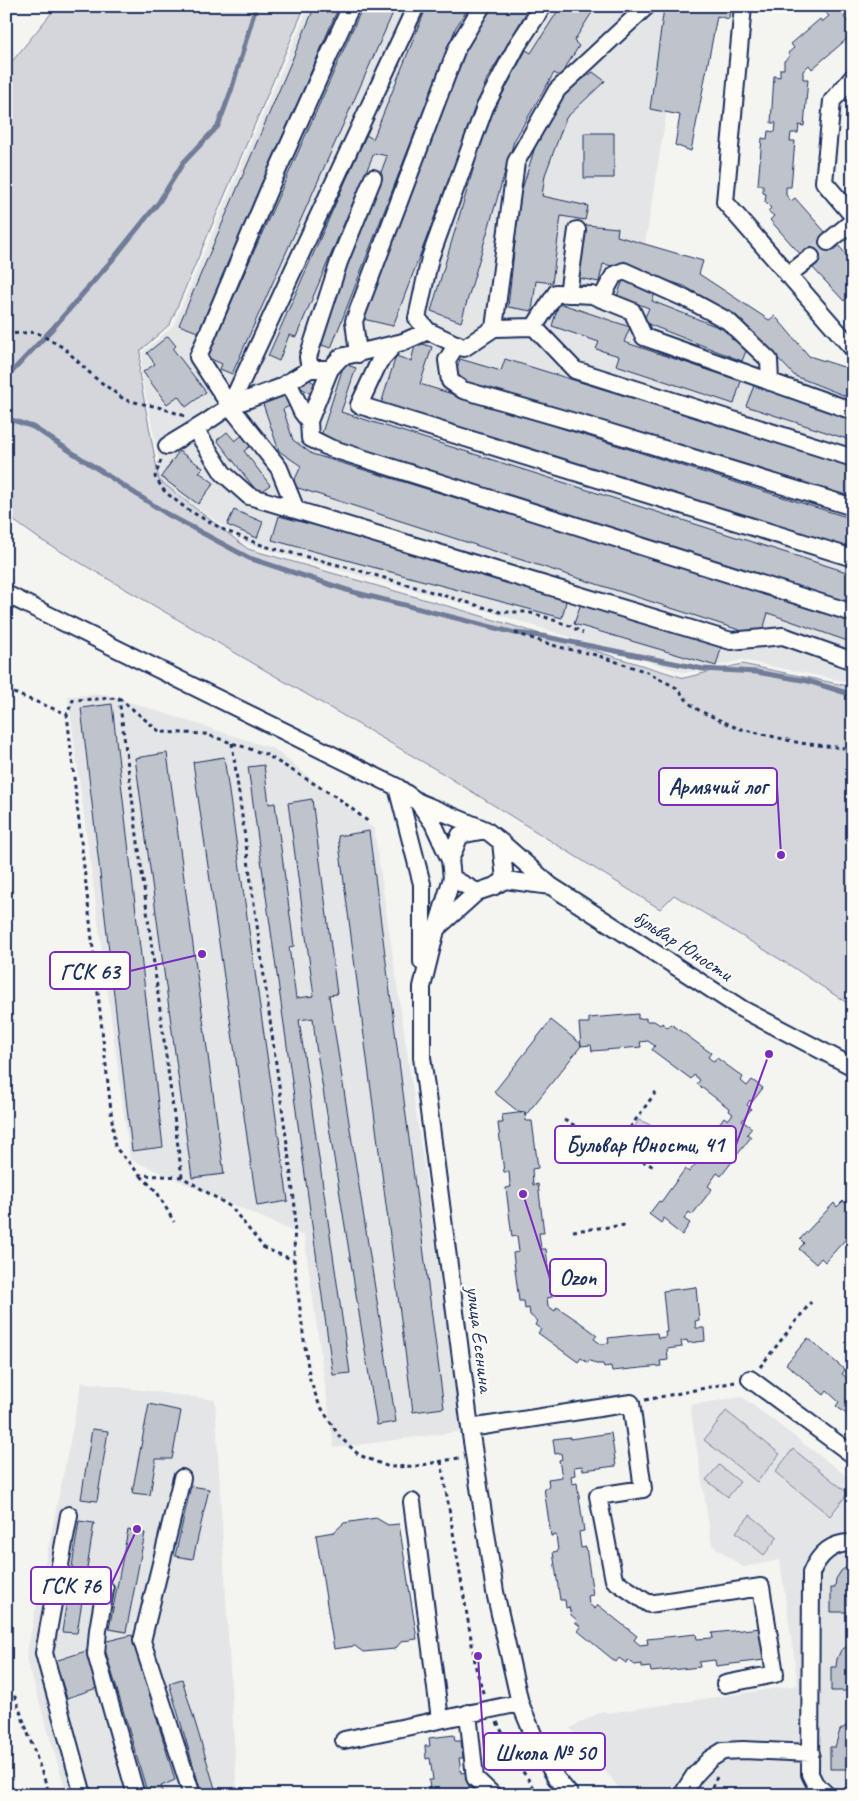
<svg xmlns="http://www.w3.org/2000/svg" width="859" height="1801" viewBox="0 0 859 1801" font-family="Caveat,sans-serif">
<rect width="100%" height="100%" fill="#f4f4f1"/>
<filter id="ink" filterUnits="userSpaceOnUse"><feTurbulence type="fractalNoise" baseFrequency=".02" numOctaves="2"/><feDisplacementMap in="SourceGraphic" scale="10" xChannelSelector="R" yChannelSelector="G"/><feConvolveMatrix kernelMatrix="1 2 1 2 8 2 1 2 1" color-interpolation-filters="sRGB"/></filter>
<g filter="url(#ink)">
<path fill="#e4e5e6" d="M309 6H684L645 243 795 376 853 399V683L742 660 685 673 468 605 249 545 159 480V460L141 373 143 352 173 326Z
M105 694 274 749 374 829 463 1431 334 1448 304 1236 130 1159 68 696Z
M82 1382 215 1400 237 1795H67L26 1657Z
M742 1397 853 1481V1795H739L733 1790 729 1795H625L570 1728 603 1711 608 1713 798 1685 780 1560 743 1567 712 1545 690 1405Z"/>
<path fill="#d4d6db" stroke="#78829c" d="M57 6H305L170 324 141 350 139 373 159 480 248 549 465 611 684 678 742 664 853 687V1007L791 966 674 895 660 909 442 773 41 540 6 515V69Z
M639 1120 674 1135 658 1157 625 1140Z
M726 1411 780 1454 757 1482 704 1440Z
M793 1449 848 1493 830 1516 775 1472Z
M719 1465 740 1482 728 1497 706 1480Z
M750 1515 778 1537 764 1555 736 1532Z"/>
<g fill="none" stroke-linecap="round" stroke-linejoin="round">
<path stroke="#717c98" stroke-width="5" d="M6 378 53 328 113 259 159 202 183 163 218 126 231 91 256 6
M6 418 33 427 167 514 249 558 353 592 515 633 542 636 703 669 756 672 808 681 853 695
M6 1779 13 1795"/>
</g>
<path fill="#bfc3cc" stroke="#1b2f5e" d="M315 6H339L200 333 179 325Z
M363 6H396L232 374 220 369 222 364 207 357Z
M427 6H470L456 27 331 348 318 344 387 156 374 153 296 337 289 335 279 361 268 356 366 135 373 139Z
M491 6H530L487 79 393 326 363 319 472 33Z
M561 6H596L574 41 579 46 560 76 554 73 514 141 461 322 431 311 487 123 526 50 531 53Z
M666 6H730L729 19 717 16 691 151 675 145 680 115 650 109 664 8Z
M829 6H838L846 15 844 17 848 22 853 19V37L849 40 848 38 812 69 809 65 803 71V79H808L804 126 799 125 798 133H791L790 141H795L791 187H786V195L791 201 795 198 826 233 822 236 828 242 837 244 853 262V304L847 298 844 301 812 267 816 263 801 255 770 220 774 216 768 211 771 208 765 202 766 194 763 193V185H758L762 138 767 139 768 131 775 132 776 123H771L774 76 780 77V69H784V61L790 56 788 53 794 48 791 44 820 19 822 22 829 16 824 11Z
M593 72 605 81 566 118 545 175 542 196 588 206 585 220 561 216 552 283 536 281 532 311 508 307 520 196 535 147 549 117 566 91Z
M584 133H614V178H584Z
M586 225 618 228 617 236 703 261 699 274 769 320 775 316 809 356 853 370V399L795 376 738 317 684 286 635 270 603 264 599 282 579 278Z
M624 278 656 291 652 301 733 333 731 339 748 346 742 361 643 322 649 308 617 296Z
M559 303 630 327 624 342 741 381 734 404 616 365 619 356 596 349 599 342 552 326Z
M168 336 176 346 173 349 206 392 186 407 178 396 167 404 143 372 155 364 147 353Z
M416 342 432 347 420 384 853 519V551L381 404 396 356 411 361Z
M460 359 501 371 505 359 853 466V502L454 378Z
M344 364 356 368 341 412 853 574V608L320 439Z
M301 375 318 385 313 395 296 385Z
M755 383 853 416V441L746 406Z
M286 395 290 406 283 409 293 440 312 454 758 590 853 623V643L768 613 761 637 292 486 301 466 279 451 262 401Z
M227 432 235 441 244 434 253 444 244 451 270 485 259 494 217 440Z
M179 451 203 468 199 472 214 483 198 504 161 477Z
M234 510 263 522 257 538 227 525Z
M279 516 568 593 562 618 272 540Z
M581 603 722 645 716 666 574 624Z
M112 704 163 1147 132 1151 81 708Z
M167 753 224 1174 192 1178 135 758Z
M224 757 288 1201 257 1206 193 762Z
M264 765 269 804 275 803 294 946 289 947 296 998 314 996 288 803 312 799 337 994 329 995 396 1422 377 1425 316 1046 313 1018 299 1020 350 1373 333 1375 248 767Z
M369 831 444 1408 413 1412 338 836Z
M638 1014V1019L646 1018V1021H654L660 1025 662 1023 668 1028 671 1024 711 1053 708 1057 714 1062 717 1058 743 1077 741 1081 747 1086 752 1080 763 1088 752 1102 750 1100 747 1105 751 1109 742 1121 752 1128 747 1134 751 1137 721 1176 717 1173 708 1186 712 1189 692 1215 689 1212 684 1219 690 1223 682 1235 668 1224 669 1222 664 1218 661 1223 649 1214 659 1201 661 1202 685 1169 689 1172 699 1160 695 1157 724 1117 728 1120 733 1114 729 1111 730 1109 697 1084 700 1080 694 1075 691 1079 652 1050 655 1046 648 1041 640 1042 641 1047 592 1051 591 1045 581 1046 579 1023H589V1018Z
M551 1020 581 1044V1046L525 1116V1112L520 1113 494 1092Z
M525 1112 526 1121H532L538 1168 532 1169 533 1185 538 1184 544 1233H539L541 1249H546L549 1274 552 1297 547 1298 548 1306 555 1311 557 1307 578 1321 597 1335 594 1339 601 1344 609 1343 608 1338 634 1335 657 1333 658 1338 666 1337 665 1332H667L663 1291 696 1287 699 1320 695 1321 696 1328H704L705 1341 688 1343 687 1340 681 1341 682 1347 667 1349 668 1360 660 1361 661 1366 612 1371 611 1366 604 1367 603 1364H596L589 1360 588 1363 581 1358 578 1362 538 1333 541 1329 535 1325 537 1321 530 1315 529 1308 525 1309 524 1301H519L513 1253 519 1252 517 1236 512 1237 506 1188 511 1187 510 1184 509 1172H504L498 1123H503L502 1115Z
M850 1197H853V1231L825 1262 821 1258 816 1264 799 1249 804 1243 800 1239 834 1203 837 1207 843 1201 845 1203Z
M808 1338 845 1370 842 1374 853 1383V1419L836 1406 839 1402 827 1391 824 1395 786 1364Z
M149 1404 181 1411 172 1459H156L150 1495 132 1493Z
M92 1429 108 1431 97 1501 81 1499Z
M611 1433 616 1466 583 1470 582 1466 574 1467 575 1475 571 1476 572 1484 577 1483 584 1531 579 1532 581 1548 586 1547 593 1595 588 1596 589 1604 595 1609 598 1605 637 1636 634 1640 640 1645 648 1644 647 1639 696 1634 697 1639 713 1638 712 1633 761 1628 764 1660 716 1666 715 1660 699 1662 700 1667 651 1672 650 1667 642 1668V1664L635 1665 628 1660 626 1663 619 1658 616 1662 578 1631 581 1627 575 1622 577 1620 571 1615 569 1607 566 1608 565 1600H560L553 1552 558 1551 556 1535 551 1536 544 1488 549 1487 548 1479 562 1477 559 1460 562 1459 561 1453 555 1454 553 1439 570 1437V1439Z
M191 1486 209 1489 193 1559 175 1556Z
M376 1518 388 1525 399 1524 417 1639 402 1641 395 1649 363 1652 355 1646 334 1649 316 1535 334 1532 344 1523Z
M79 1521 94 1523 77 1633 62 1632Z
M128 1530 145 1533 126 1632 109 1629Z
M853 1565V1612H831V1588H835L836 1579 841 1571 848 1566Z
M132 1635 175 1780 161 1786 164 1795H148L103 1642Z
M853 1643V1691H831V1667H836L837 1659 841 1650Z
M89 1650 100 1687 67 1698 55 1661Z
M182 1679 217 1795H202L169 1683Z
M851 1723H853V1769H830V1747H835L840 1730Z
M454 1735 455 1741H461L463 1758H459L461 1773 467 1772 469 1790H465L466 1795H436V1790H430L429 1780H433L430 1758 426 1759 425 1746H430L429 1738Z"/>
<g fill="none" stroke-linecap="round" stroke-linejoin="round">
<path stroke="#c9cdd4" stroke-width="16" stroke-dasharray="16 8" stroke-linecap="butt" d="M811 257 828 242"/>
<defs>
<path id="minor" d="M416 6 230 406 279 468 296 510 731 641 783 636 853 661
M743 6 725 202 853 349
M853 77 832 101 824 182 853 216
M828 242 853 221
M788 275 811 257
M568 294 577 230
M601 299 614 275 624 271 693 302 728 321 769 360 770 382
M534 327 575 370 853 458
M494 328 516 162 557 90 647 6
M428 331 417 318 430 258 485 107 518 44 543 6
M457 344 447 360 450 381 463 390 592 427 853 507
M394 345 379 362 359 405 853 558
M358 354 354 321 457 48 482 6
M310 369 308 357 339 262 373 178
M330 369 309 421 310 438 330 448 853 613
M288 382 302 412 309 421
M230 406 198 357 270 187 351 6
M195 429 223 473 249 496 296 510
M167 446 205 423 230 406 279 388 310 369H330L341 357 403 342 428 331 464 348 494 328 534 327 556 293 592 295 632 311 644 337 853 411
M6 594 397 787 418 802 486 830
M397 787 422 884V962
M418 802 433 823 450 860
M486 830 501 842 505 880 495 886 477 892 452 878 450 860 460 835Z
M501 842 551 886 742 1009 853 1067
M452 878 436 930 422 987V1057L470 1428 495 1592 520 1703 538 1746 556 1778 570 1795
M505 880 551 886
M437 928 477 892
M750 1379 853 1455
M470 1428 631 1403 643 1489 598 1496 614 1580 649 1604 761 1587 775 1674 725 1684
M182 1478 142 1641 192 1795
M412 1502 440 1719
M69 1515 44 1653 83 1795
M105 1589 98 1630 96 1654 136 1795
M468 1713 475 1778 493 1795
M344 1740 520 1703
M682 1795 694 1776 710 1759 723 1751 743 1750 811 1753
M827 1795 815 1784 810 1774 811 1573C819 1554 832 1542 853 1543"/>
</defs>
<use href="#minor" stroke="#1b2f5e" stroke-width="20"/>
<path stroke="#1b2f5e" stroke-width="3" stroke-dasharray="4 4" stroke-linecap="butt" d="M6 334 36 332 64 348 94 377 125 400 158 407 185 416
M161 460 155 477 165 492 188 510 226 531 264 546 354 569 500 612H527L545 617 570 626 583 633
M515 633 559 647 596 655 647 672 677 688 689 703 700 711 737 728 800 743 853 749
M6 690 67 714
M119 698 160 732 205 734 265 754 338 798 370 823
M232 743 288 1151 295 1207 294 1260 303 1333 310 1380 319 1404 339 1436 359 1455 389 1467 417 1466 459 1458
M564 1120 656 1168
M616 1147 658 1089
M141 1176 157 1192 174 1222
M182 1177 140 1175 115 1147 67 714 73 700 119 698 182 1177 231 1207 264 1248 294 1260
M573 1231 626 1225
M760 1367 811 1302
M645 1400 735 1382
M441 1461 476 1668 484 1696
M6 1700 15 1697 50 1795
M497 1722 519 1766 539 1795
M708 1795 718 1775"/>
<use href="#minor" stroke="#fdfcf7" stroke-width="16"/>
</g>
</g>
<g text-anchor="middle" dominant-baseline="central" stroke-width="4.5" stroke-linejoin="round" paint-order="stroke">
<g font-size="21" fill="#1b2f5e" stroke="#fdfcf7">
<text transform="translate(683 945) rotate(33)">бульвар Юности</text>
<text transform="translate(480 1339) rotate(83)">улица Есенина</text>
</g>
</g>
<path fill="none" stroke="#7b2cbf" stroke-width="2" d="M781 855L777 786M202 954L130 971M769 1054L736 1145M523 1194L550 1278M137 1529L111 1585M478 1656L484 1752"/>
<g fill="#7b2cbf" stroke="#fdfcf7" stroke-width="2">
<circle cx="781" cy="855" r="5"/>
<circle cx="202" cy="954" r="5"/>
<circle cx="769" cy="1054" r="5"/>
<circle cx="523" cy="1194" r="5"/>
<circle cx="137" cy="1529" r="5"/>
<circle cx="478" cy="1656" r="5"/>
</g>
<g fill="#fdfcf7" stroke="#7b2cbf" stroke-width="2">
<rect x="659" y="768" width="118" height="37" rx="5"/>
<rect x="50" y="952" width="80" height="37" rx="5"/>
<rect x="555" y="1126" width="181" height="37" rx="5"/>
<rect x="550" y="1259" width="56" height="37" rx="5"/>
<rect x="31" y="1567" width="80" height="37" rx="5"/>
<rect x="484" y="1733" width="121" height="37" rx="5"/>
</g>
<g font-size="22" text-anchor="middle" font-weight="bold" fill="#1b2f5e">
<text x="718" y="794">Армячий лог</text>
<text x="90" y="979">ГСК 63</text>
<text x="645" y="1152">Бульвар Юности, 41</text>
<text x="578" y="1285">Ozon</text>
<text x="71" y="1593">ГСК 76</text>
<text x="545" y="1760">Школа № 50</text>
</g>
<rect width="859" height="1801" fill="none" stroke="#fdfcf7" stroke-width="25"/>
<rect x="12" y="12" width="834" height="1776" fill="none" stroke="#1b2f5e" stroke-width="2" filter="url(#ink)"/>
</svg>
